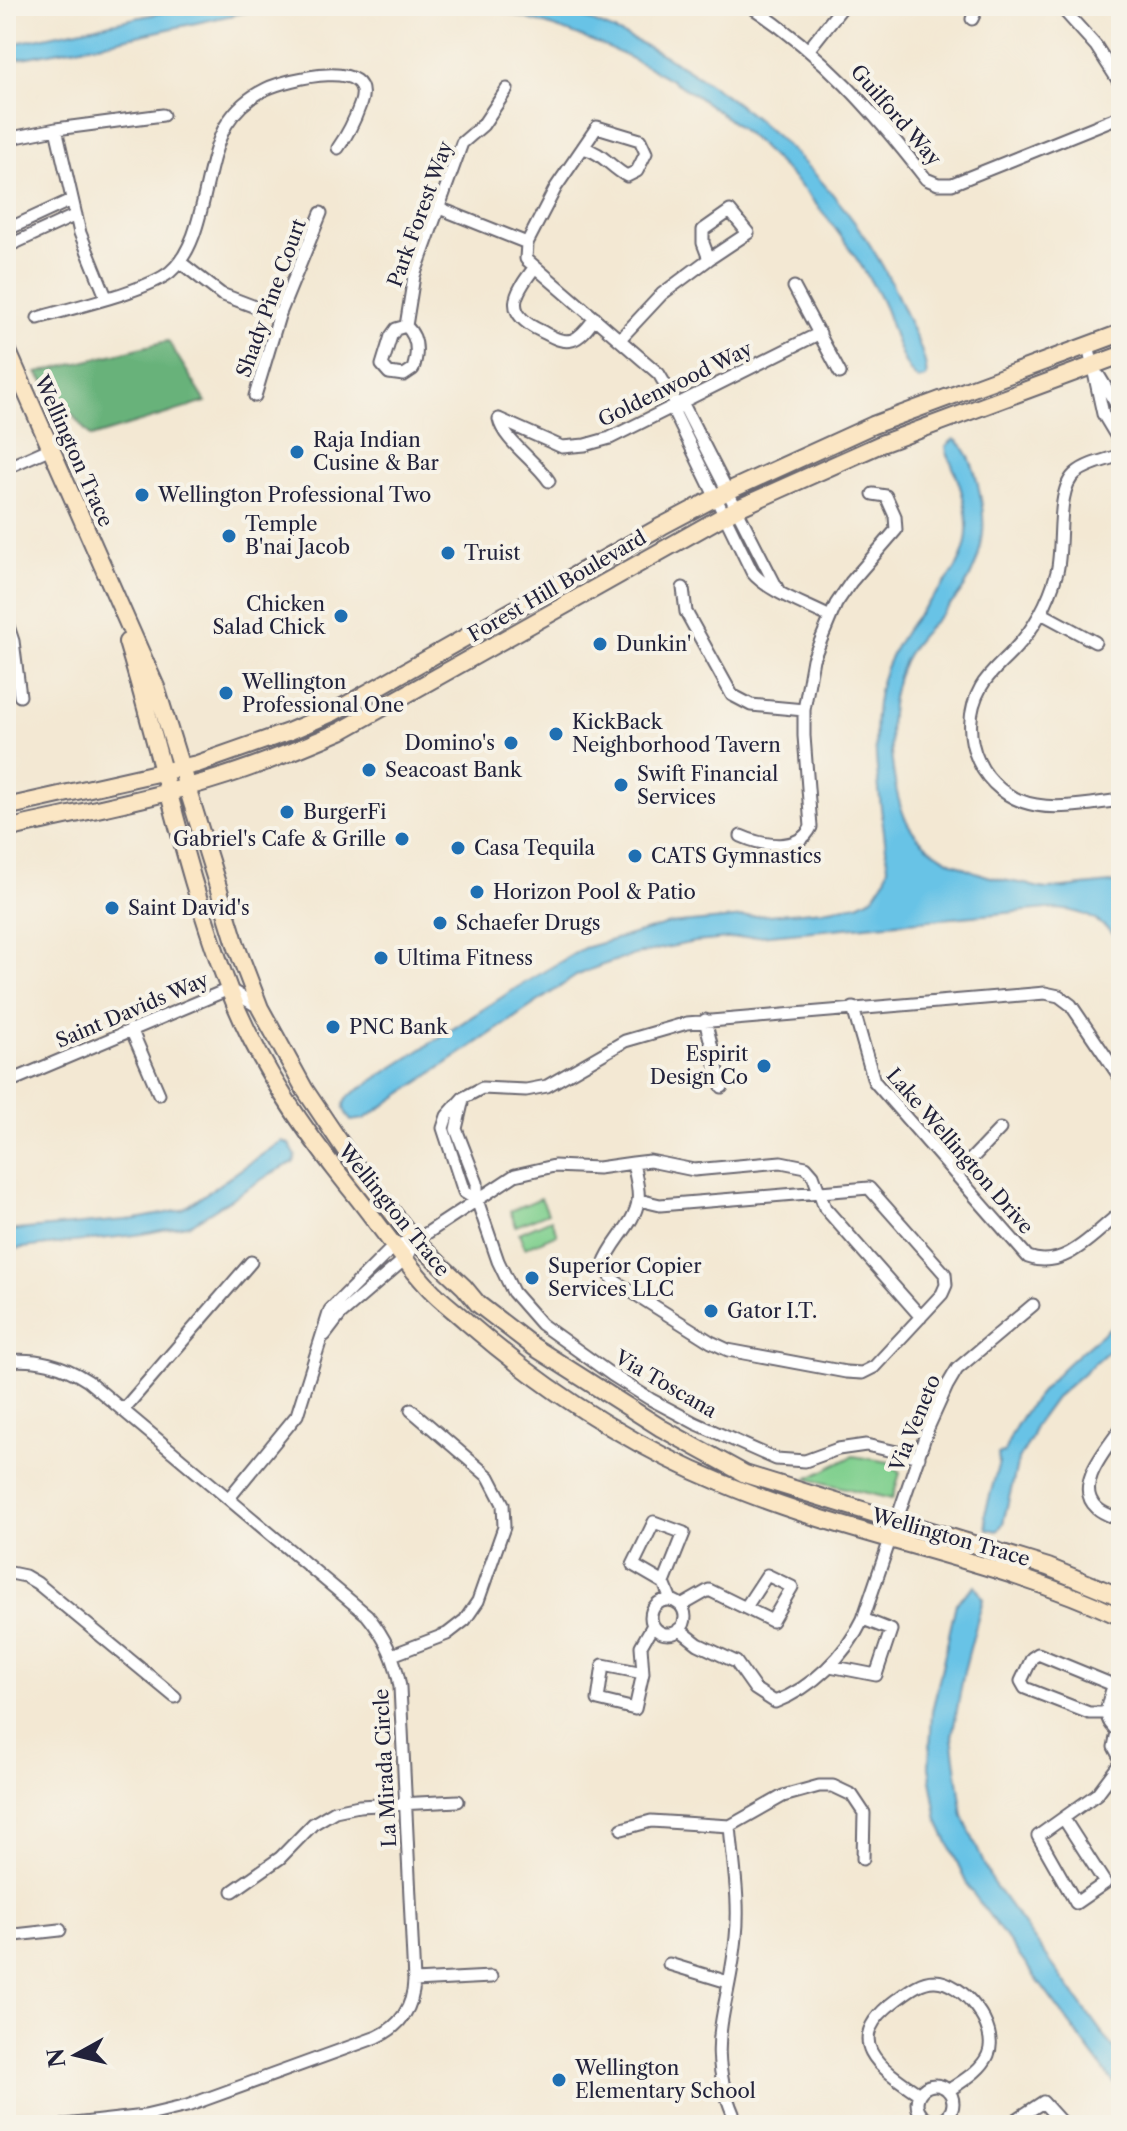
<svg xmlns="http://www.w3.org/2000/svg" width="1127" height="2131" viewBox="0 0 1127 2131" font-family="'Libre Caslon Text',serif">
<rect width="100%" height="100%" fill="#f7f3e8"/>
<filter id="ink" filterUnits="userSpaceOnUse"><feTurbulence type="fractalNoise" baseFrequency=".0125" numOctaves="2"/><feDisplacementMap in="SourceGraphic" scale="16" xChannelSelector="R" yChannelSelector="G"/><feConvolveMatrix kernelMatrix="1 2 1 2 8 2 1 2 1" color-interpolation-filters="sRGB"/></filter>
<filter id="wash" filterUnits="userSpaceOnUse"><feTurbulence type="fractalNoise" baseFrequency=".006" numOctaves="4" result="noise"/><feDisplacementMap in="SourceGraphic" scale="32" xChannelSelector="R" yChannelSelector="G"/><feGaussianBlur stdDeviation="1.8" result="paint"/><feColorMatrix in="noise" values="0 0 0 0 0 0 0 0 0 0 0 0 0 0 0 0 0 1.4 0 .05"/><feComposite in="paint" operator="in"/></filter>
<g filter="url(#wash)">
<rect width="100%" height="100%" fill="#f3e8d3"/>
<path fill="#81d08f" stroke="#527965" stroke-width="2" d="M541 1198 548 1213 516 1226 510 1211Z
M551 1219 557 1234 525 1248 519 1233Z
M853 1456 889 1462 900 1473 892 1499 807 1479Z"/>
<path fill="#68b27a" stroke="#456a5a" stroke-width="2" d="M168 341 206 402 91 437 37 373Z"/>
<path fill="#68c3e6" stroke="#457290" stroke-width="2" d="M193 6H274L109 42 6 61V45Z
M477 6C499 6 522 3 544 6 567 9 591 21 612 30 728 79 852 186 901 304 908 321 930 361 926 378L918 380C901 366 893 329 885 309 878 292 868 276 858 261 766 121 639 41 477 6Z
M954 439C976 451 985 511 983 534 981 548 977 563 971 575 956 608 920 628 904 661 890 693 888 728 892 762 899 817 908 842 961 866 980 875 999 880 1019 883 1029 884 1038 889 1048 889 1072 888 1097 884 1121 882V942C1099 918 1079 908 1047 909L695 942C653 950 614 958 576 976L364 1119 351 1121C344 1111 340 1105 349 1096L516 988 584 948 669 924 823 910 858 904 874 896 885 879 888 867C883 813 866 730 882 679 915 575 1008 586 947 453L946 446Z
M282 1141 289 1144 296 1156 294 1162 272 1173 191 1224 143 1234 6 1250V1231L136 1219 182 1210Z
M1121 1319V1340L1055 1398 1034 1427 1032 1437 1018 1461 1003 1523 998 1531 987 1529 985 1514 999 1462 998 1454 1004 1453C1021 1400 1078 1352 1121 1319Z
M975 1585 983 1599 964 1671 952 1737 963 1816 991 1880 1121 2059V2093L969 1888 938 1821 929 1767 932 1712 956 1603Z"/>
</g>
<g filter="url(#ink)">
<g fill="none" stroke-linecap="round" stroke-linejoin="round">
<defs>
<path id="street" d="M750 6C823 54 873 111 926 179L938 184H952L1121 116
M1060 6 1096 46 1121 85
M972 19 978 6
M809 49 843 6
M56 129 80 233 106 297
M6 139 56 129 163 115
M439 208 527 243 526 259 659 374 676 403 675 414 752 572C767 591 807 605 830 617
M730 211 748 233 709 259 703 243V230Z
M6 230 71 200
M527 243 556 187 597 127 640 140 646 153 637 171 627 176C610 167 602 152 583 148
M6 247 76 215
M180 262 221 294 279 316
M535 267C513 295 503 313 541 331 551 336 561 343 572 340 582 337 589 326 595 318
M794 287 840 373
M38 318C70 308 147 291 170 272 206 242 203 166 226 125 235 110 249 97 266 89 287 79 378 56 360 105 354 122 348 134 338 148
M406 326C419 338 418 354 413 369L404 375 389 373 382 365 391 336 396 329 406 326 414 276 462 143 483 125 507 89
M620 339 662 294 709 259
M1088 345 1103 414 1121 444
M1099 376 1119 409 1121 422
M255 396 279 316 321 213
M676 403 685 408 778 590
M499 419 562 447 585 445 610 438 820 333
M499 419C503 440 536 461 549 481
M1121 455C1107 460 1088 463 1076 473 1055 489 1064 544 1057 572 1049 601 1034 629 1013 651 1002 663 989 673 981 687 954 735 982 796 1036 805 1063 810 1094 803 1121 800
M6 468 51 448
M683 588 686 612 732 695 751 705 804 710
M1041 613 1095 642
M6 620 13 641 20 696
M741 836C761 845 799 853 811 827L804 736V710L813 659 836 604 851 582 896 530 895 516 886 496 873 494
M853 1008 874 1081 1028 1257C1064 1271 1095 1233 1121 1212
M705 1020 722 1087
M131 1029 159 1094
M6 1083 229 989 260 1008
M463 1099 456 1129 477 1183V1200L498 1261 513 1292 541 1324 612 1375 650 1399 695 1423 776 1459 805 1461 838 1449 866 1445 919 1457
M633 1163 650 1161 694 1170 781 1162 806 1167 813 1175 825 1208 921 1317
M956 1175 1000 1129
M477 1200 464 1192 443 1128 447 1116 463 1098 482 1088 526 1090 547 1086 625 1041 687 1023 1045 993 1059 996 1071 1005 1121 1079
M325 1335 341 1314 406 1258 415 1241
M6 1361C37 1358 62 1364 88 1381L367 1615C385 1637 396 1659 400 1687L414 1981C413 2007 401 2026 377 2037L187 2106 145 2116 65 2125
M123 1410 251 1262
M1121 1428C1108 1448 1072 1486 1097 1508 1103 1514 1114 1517 1121 1520
M229 1498 297 1415 330 1310 395 1245 415 1241 515 1175 554 1166 598 1168 633 1163C635 1175 640 1190 638 1201 635 1224 611 1242 604 1264L613 1280 711 1342 728 1350 846 1372 862 1373 874 1367 942 1294 946 1285 945 1274 869 1188 660 1205 639 1200
M6 1572 25 1576 37 1583 175 1697
M664 1583 684 1533 654 1522 633 1565 664 1583 671 1600
M651 1617a17 17 0 1 1 34 0a17 17 0 1 1-34 0Z
M681 1606 709 1590 772 1621 792 1587 767 1575 746 1607
M679 1629 698 1644 736 1662 755 1689 775 1702C812 1688 846 1655 863 1619L928 1428 947 1386 957 1369 1033 1305
M392 1655 447 1634 465 1620 478 1601 504 1527 503 1504 489 1477 411 1410
M830 1666 876 1675 891 1630 863 1619
M643 1673 603 1665 598 1700 635 1709 643 1673 641 1646 653 1625
M1105 1713H1089L1025 1688 1021 1681 1032 1658 1038 1654 1111 1684 1113 1687C1106 1707 1101 1719 1120 1733
M1121 1732 1116 1737 1114 1747 1121 1760
M1064 1819 1105 1883 1076 1903 1038 1836 1097 1794 1121 1762
M730 1826C733 1863 740 1900 736 1937 729 2013 701 2047 738 2125
M622 1829 651 1821 730 1826 783 1796 819 1786H833L852 1795 864 1813 863 1859
M233 1891 280 1858 313 1824 335 1811 359 1806 458 1801
M6 1936 60 1930
M669 1964 728 1982
M414 1981 491 1977
M917 2103a18 18 0 1 1 36 0a18 18 0 1 1-36 0Z
M919 2094C879 2067 840 2041 896 2000 907 1992 920 1981 934 1981 962 1980 1000 2028 988 2055 981 2071 962 2081 948 2091
M948 2116 962 2125
M1008 2125 1043 2102 1061 2122 1056 2125"/>
<path id="secondary" d="M6 347 156 687 237 948 260 1008 305 1090 358 1169 415 1241 464 1287 478 1304 534 1347 661 1428 745 1474 1048 1567 1121 1597
M127 642C162 757 186 876 229 989 257 1062 301 1127 349 1187 376 1220 400 1257 429 1288 441 1301 455 1311 468 1323 543 1388 630 1445 722 1483 851 1538 994 1557 1121 1617
M6 807 197 764 288 732 332 713 662 526 726 492 873 425 1121 333
M6 829C68 815 130 803 191 786 243 772 292 752 341 731L736 509 881 444 1121 355"/>
</defs>
<use href="#street" stroke="#6b6770" stroke-width="15"/>
<use href="#secondary" stroke="#6b6770" stroke-width="20"/>
<use href="#street" stroke="#fff" stroke-width="11"/>
<use href="#secondary" stroke="#fbe6c4" stroke-width="16"/>
</g>
</g>
<g fill="#1f6fb2" stroke="#f7f3e8" stroke-width="3">
<circle cx="297" cy="452" r="8"/>
<circle cx="142" cy="495" r="8"/>
<circle cx="229" cy="536" r="8"/>
<circle cx="448" cy="553" r="8"/>
<circle cx="341" cy="616" r="8"/>
<circle cx="600" cy="644" r="8"/>
<circle cx="226" cy="693" r="8"/>
<circle cx="556" cy="734" r="8"/>
<circle cx="511" cy="743" r="8"/>
<circle cx="369" cy="770" r="8"/>
<circle cx="621" cy="785" r="8"/>
<circle cx="287" cy="812" r="8"/>
<circle cx="402" cy="839" r="8"/>
<circle cx="458" cy="848" r="8"/>
<circle cx="635" cy="856" r="8"/>
<circle cx="477" cy="892" r="8"/>
<circle cx="112" cy="908" r="8"/>
<circle cx="440" cy="923" r="8"/>
<circle cx="381" cy="958" r="8"/>
<circle cx="333" cy="1027" r="8"/>
<circle cx="764" cy="1066" r="8"/>
<circle cx="532" cy="1278" r="8"/>
<circle cx="711" cy="1311" r="8"/>
<circle cx="559" cy="2080" r="8"/>
</g>
<g text-anchor="middle" dominant-baseline="central" stroke-width="8" stroke-linejoin="round" paint-order="stroke">
<g font-size="20" fill="#22223b" stroke="#f7f3e8">
<text transform="translate(896 115) rotate(49)">Guilford Way</text>
<text transform="translate(420 214) rotate(-70)">Park Forest Way</text>
<text transform="translate(271 298) rotate(-70)">Shady Pine Court</text>
<text transform="translate(675 384) rotate(-26)">Goldenwood Way</text>
<text transform="translate(74 451) rotate(66)">Wellington Trace</text>
<text transform="translate(557 586) rotate(-30)">Forest Hill Boulevard</text>
<text transform="translate(132 1010) rotate(-23)">Saint Davids Way</text>
<text transform="translate(960 1151) rotate(49)">Lake Wellington Drive</text>
<text transform="translate(394 1210) rotate(51)">Wellington Trace</text>
<text transform="translate(666 1384) rotate(30)">Via Toscana</text>
<text transform="translate(915 1423) rotate(-68)">Via Veneto</text>
<text transform="translate(951 1537) rotate(16)">Wellington Trace</text>
<text transform="translate(385 1768) rotate(-93)">La Mirada Circle</text>
</g>
<g font-size="20" fill="#22223b" stroke="#f7f3e8" text-anchor="start">
<text x="313" y="440">Raja Indian<tspan x="313" dy="23">Cusine &amp; Bar</tspan></text>
<text x="158" y="495">Wellington Professional Two</text>
<text x="245" y="524">Temple<tspan x="245" dy="23">B'nai Jacob</tspan></text>
<text x="464" y="553">Truist</text>
<text x="325" y="604" text-anchor="end">Chicken<tspan x="325" dy="23">Salad Chick</tspan></text>
<text x="616" y="644">Dunkin'</text>
<text x="242" y="682">Wellington<tspan x="242" dy="23">Professional One</tspan></text>
<text x="572" y="722">KickBack<tspan x="572" dy="23">Neighborhood Tavern</tspan></text>
<text x="495" y="743" text-anchor="end">Domino's</text>
<text x="385" y="770">Seacoast Bank</text>
<text x="637" y="774">Swift Financial<tspan x="637" dy="23">Services</tspan></text>
<text x="303" y="812">BurgerFi</text>
<text x="386" y="839" text-anchor="end">Gabriel's Cafe &amp; Grille</text>
<text x="474" y="848">Casa Tequila</text>
<text x="651" y="856">CATS Gymnastics</text>
<text x="493" y="892">Horizon Pool &amp; Patio</text>
<text x="128" y="908">Saint David's</text>
<text x="456" y="923">Schaefer Drugs</text>
<text x="397" y="958">Ultima Fitness</text>
<text x="349" y="1027">PNC Bank</text>
<text x="748" y="1054" text-anchor="end">Espirit<tspan x="748" dy="23">Design Co</tspan></text>
<text x="548" y="1266">Superior Copier<tspan x="548" dy="23">Services LLC</tspan></text>
<text x="727" y="1311">Gator I.T.</text>
<text x="575" y="2068">Wellington<tspan x="575" dy="23">Elementary School</tspan></text>
</g>
</g>
<rect width="1127" height="2131" fill="none" stroke="#f7f3e8" stroke-width="32"/>
<g transform="translate(76 2055) rotate(262)" stroke="#f7f3e8" stroke-width="6" paint-order="stroke">
<path d="M0-6L14 30L0 20L-14 30Z" fill="#22223b"/>
<text y="-12" font-size="22" font-weight="bold" text-anchor="middle" fill="#22223b">N</text>
</g>
</svg>
